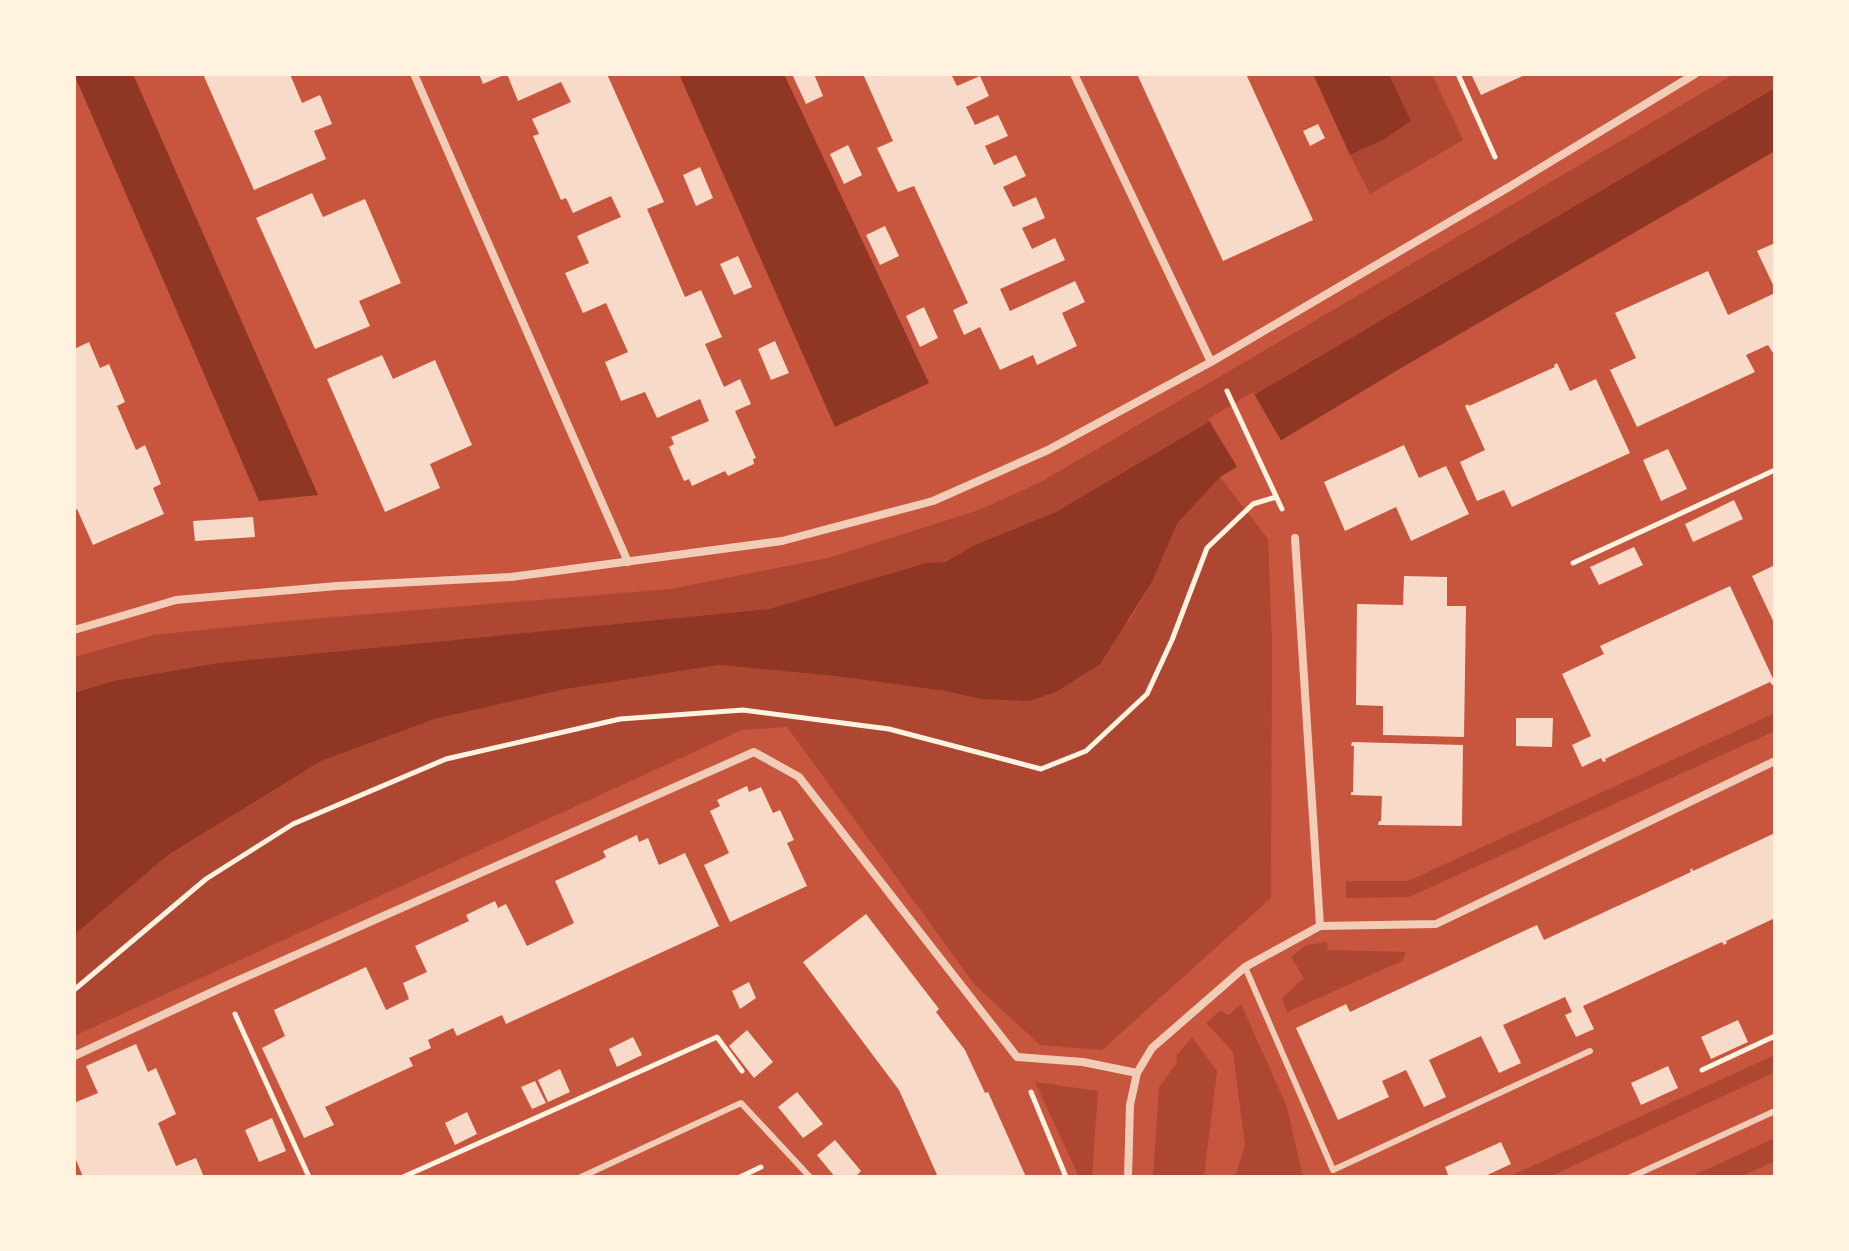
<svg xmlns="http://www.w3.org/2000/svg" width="1849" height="1251" viewBox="0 0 1849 1251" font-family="'Golos Text',sans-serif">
<rect width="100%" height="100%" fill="#c8553d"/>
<path fill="#ae4732" d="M1389 74H1432L1463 140 1370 194 1350 155 1385 139 1411 121Z
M1734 74H1775V88L1056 512 977 544 945 562 926 563 769 609 218 663 113 681 74 693V657L154 635 286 621 670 589 828 558 979 510 1041 482Z
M1220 477 1268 539 1272 640 1271 898 1102 1050 1040 1045 975 985 787 727 742 730 74 1036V935L168 855 321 761 435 719 566 689 720 665 835 676 945 691 980 699 1129 621 1152 582 1177 524Z
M1775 713V731L1409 897 1346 898V881H1408Z
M1327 942 1328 950 1406 952 1402 961 1287 1012 1282 998 1304 978 1291 957 1306 945Z
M1241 1004 1287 1107 1303 1177H1235L1245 1145 1233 1052 1206 1023 1220 1011 1229 1015Z
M1192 1037 1217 1071 1204 1177H1153L1159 1087 1176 1064 1177 1055Z
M1775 1055V1072L1549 1177H1508Z
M1035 1082 1098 1091 1092 1177H1079Z
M1775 1138V1161L1740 1177H1690Z"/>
<path fill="#8f3625" d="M74 74H133L318 495 259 501Z
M679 74H784L929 383 835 427Z
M1313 74H1389L1411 121 1385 139 1350 155Z
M1775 88V151L1401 368 1220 477 1177 524 1152 582 1100 664 1056 692 1029 701 980 699 945 691 835 676 719 665 566 689 435 719 321 761 168 855 74 935V693L113 681 218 663 769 609 926 563 945 562 977 544 1056 512Z"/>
<path fill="#c8553d" d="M1253 392 1283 444 1239 470 1208 419Z"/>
<path fill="#f7dbc8" d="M203 74H290L302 103 320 95 332 124 314 131 326 159 254 190Z
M479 74H506L483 84Z
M507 74H607L664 202 647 209 685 297 701 290 722 337 705 344 724 387 740 379 751 404 735 411 756 458 753 459 754 464 728 476 725 471 692 486 689 479 684 481 669 447 674 444 671 437 709 421 700 399 657 418 645 392 621 401 605 362 628 352 606 303 583 313 565 273 589 263 577 236 621 217 611 196 573 213 566 198 561 200 533 136 539 134 532 119 571 102 561 82 518 101Z
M792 74H814L823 96 806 104Z
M863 74H951L957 86 980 76 989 96 966 107 975 125 998 115 1008 136 985 146 994 165 1016 155 1026 176 1003 187 1013 207 1036 197 1045 218 1022 228 1032 249 1055 238 1065 260 1000 289 1010 311 1075 281 1085 302 1062 313 1077 346 1037 365 1033 355 1000 370 980 327 964 335 953 310 968 303 914 186 898 192 896 188 877 148 893 141Z
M1137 74H1246L1313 220 1223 261Z
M1471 74H1527L1481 95Z
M1318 124 1325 138 1310 146 1303 131Z
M848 145 862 175 844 184 830 154Z
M700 167 713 198 696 206 683 175Z
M312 193 323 217 365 199 401 283 359 301 370 326 315 349 256 218Z
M885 226 899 256 880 265 866 235Z
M1775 243V289L1757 251Z
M738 256 752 287 734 295 720 264Z
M1708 271 1728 315 1775 293V352L1773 353 1768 345 1746 355 1755 372 1637 427 1610 370 1636 358 1615 313Z
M924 307 938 338 920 347 906 316Z
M775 341 789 373 771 380 758 349Z
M89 342 100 368 109 364 125 402 117 406 136 450 145 445 161 484 153 488 164 514 93 545 77 509 74 510V349Z
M382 355 393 379 435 360 472 445 430 464 440 488 385 512 327 379Z
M1557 363 1570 391 1596 379 1630 453 1512 507 1504 490 1477 501 1460 462 1485 450 1465 406 1468 404 1469 406 1555 367 1554 365Z
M1404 445 1419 478 1446 466 1469 514 1411 541 1396 507 1345 531 1324 482Z
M1668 449 1687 489 1661 501 1643 460Z
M1734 500 1743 519 1693 542 1685 524Z
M253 517 255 537 195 541 193 521Z
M1634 547 1643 565 1599 585 1590 567Z
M1775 565V625L1752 576Z
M1404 576 1447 577V606H1466L1464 737 1383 735V706L1356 705 1357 604 1403 605Z
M1730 586 1775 683 1772 685 1770 682 1645 740 1605 759 1606 761 1603 762 1601 758 1582 767 1572 745 1591 736 1562 674 1604 654 1600 646Z
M1516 718H1553L1552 747 1516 746Z
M1352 742 1463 745 1462 826 1378 825 1379 821H1381L1382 796 1351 795V792H1353L1354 746H1351Z
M747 786 749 792 761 787 773 813 780 810 794 840 787 843 807 886 730 922 704 865 729 853 710 811 720 806 717 800Z
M1775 833V918L1726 941 1727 943 1724 945 1722 942 1583 1006 1594 1029 1576 1037 1565 1015 1572 1012 1565 997 1503 1025 1521 1063 1499 1073 1481 1036 1429 1060 1446 1097 1424 1107 1406 1070 1382 1081 1389 1097 1338 1120 1296 1028 1346 1004 1350 1012 1537 925 1544 940 1691 872 1690 870 1692 868 1693 871Z
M637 835 639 842 648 838 659 865 685 853 719 926 506 1024 502 1015 457 1036 453 1028 428 1040 431 1048 409 1058 413 1066 325 1107 334 1125 304 1138 262 1048 285 1036 274 1010 366 967 386 1010 409 999 403 983 427 972 415 946 469 921 466 915 495 901 498 908 506 904 527 946 574 923 555 881 601 860 606 857 603 851Z
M866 914 939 1009 936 1012 965 1050 985 1093 988 1092 1026 1177H938L899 1090 803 962Z
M749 982 756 998 740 1009 732 991Z
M1738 1020 1748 1042 1711 1059 1701 1037Z
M747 1030 773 1062 754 1078 729 1046Z
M633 1037 642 1055 617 1067 609 1049Z
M136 1044 148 1072 156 1068 176 1114 158 1123 176 1166 196 1158 204 1177H83L74 1155V1103L98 1093 86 1066Z
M1668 1066 1678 1088 1641 1105 1631 1083Z
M560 1069 570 1092 548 1102 538 1080Z
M535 1081 546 1103 532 1109 521 1087Z
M797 1092 823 1124 803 1138 778 1107Z
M467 1112 477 1134 455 1145 445 1123Z
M272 1118 286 1151 259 1162 245 1130Z
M835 1140 861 1171 855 1177H835L817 1155Z
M1501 1142 1511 1164 1483 1177H1449L1445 1167Z"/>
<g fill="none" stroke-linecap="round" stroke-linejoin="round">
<path stroke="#fff3e0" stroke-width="5" d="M1458 74 1495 157
M1227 391 1282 509
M1573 563 1775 470
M74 990 206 879 293 824 446 759 620 719 743 710 889 729 1041 769 1086 751 1147 694 1172 640 1207 548 1253 504 1276 497
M235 1014 309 1177
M1702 1070 1775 1036
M1031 1092 1066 1177
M403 1177 717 1037 742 1071
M740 1177 761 1167"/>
<path stroke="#f1ccb7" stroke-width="6" d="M1245 967 1333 1170 1590 1051
M581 1177 741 1103 810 1177
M1631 1177 1775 1111"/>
<path stroke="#f1ccb7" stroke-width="8" d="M414 74 628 562
M1074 74 1211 362
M1295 538 1320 926
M74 630 176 600 337 586 511 577 782 541 933 501 1048 450 1211 362 1509 187 1695 74
M74 1056 223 987 754 752 799 777 1017 1057 1083 1062 1137 1073
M1128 1177 1130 1105 1137 1073 1152 1048 1245 967 1320 926 1436 924 1775 761"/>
</g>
<rect width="1849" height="1251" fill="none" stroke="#fff3e0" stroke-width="152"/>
</svg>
